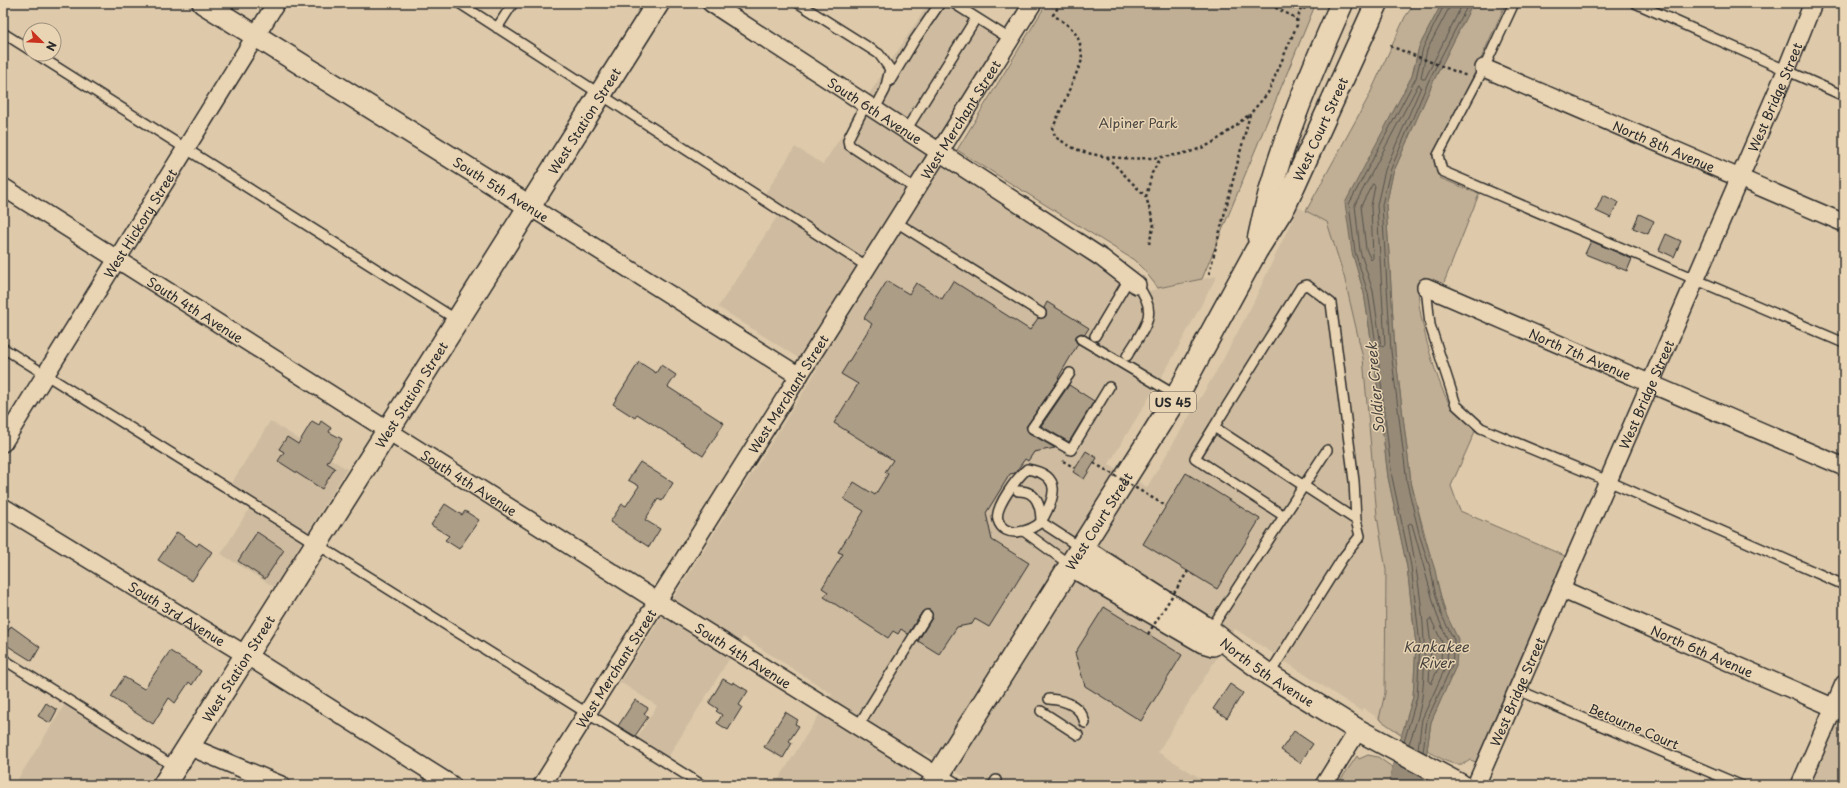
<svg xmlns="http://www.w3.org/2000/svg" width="1847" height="788" viewBox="0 0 1847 788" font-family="'Playpen Sans',sans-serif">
<rect width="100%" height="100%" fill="#decaab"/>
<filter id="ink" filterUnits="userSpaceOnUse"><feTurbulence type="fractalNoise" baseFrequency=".025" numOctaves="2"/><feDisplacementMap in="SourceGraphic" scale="8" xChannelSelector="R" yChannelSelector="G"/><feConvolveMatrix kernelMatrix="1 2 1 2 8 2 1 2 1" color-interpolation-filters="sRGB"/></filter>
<g filter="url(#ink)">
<path fill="#cfbca0" d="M929 3H946L1002 39 927 155 1114 271 1141 294 1158 288 1217 276 1170 363 1109 464 1147 487 1221 363 1252 305 1298 207 1327 222 1344 276 1363 358 1377 516 1386 570 1385 693 1379 719 1363 708 1361 711 1235 629 1158 752 1212 785H977L925 752 904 785H775L832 694 743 637 667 759 636 739 657 706 620 682 817 370 718 307 778 215 759 203 795 147 823 164Z
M270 421 347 469 274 587 221 554 255 499 231 484Z
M70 696 166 757 148 785H14Z
M1838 722H1844V785H1810L1834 726Z"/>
<path fill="#c0af95" stroke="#766d60" d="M1047 3H1316L1202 279 1158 288 1144 270 1134 260 957 150Z
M1415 3H1442L1419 47 1412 76 1392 114 1352 252 1364 293 1374 358 1388 477 1407 567 1416 645 1413 697 1402 735 1379 719 1385 693 1386 570 1377 516 1363 358 1344 276 1327 222 1306 211 1368 98 1405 17Z
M1473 3H1506L1471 81 1434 155 1440 178 1479 194 1443 285 1424 277C1422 279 1419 281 1419 284 1414 306 1437 384 1449 403 1456 413 1466 421 1476 429L1451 486 1460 511 1565 556 1476 762 1470 760C1457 771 1440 758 1427 750L1431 722 1456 666 1445 612 1411 482 1395 351 1386 206 1393 173 1433 82Z
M1368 755 1378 757 1392 767 1389 785H1337L1357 756 1359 759Z"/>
<path fill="#978b78" stroke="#6c6559" d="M1442 3H1473L1433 82 1393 173 1386 206 1395 351 1411 482 1424 536 1435 570 1439 590 1445 612 1458 639 1456 666 1431 722 1423 780 1421 785H1389L1392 767 1413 697 1416 645 1407 567 1388 477 1374 358 1364 293 1352 252 1345 203 1412 76 1419 47Z"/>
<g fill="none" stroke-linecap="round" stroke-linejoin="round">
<path stroke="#56514a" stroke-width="1" d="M1450 3 1449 8 1427 50 1421 77 1422 79H1425L1463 3
M1419 84 1421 87 1385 170 1377 205 1385 345 1383 347 1381 346 1373 291 1360 251 1355 205Z
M1373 184 1375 186 1371 206 1373 258 1371 260 1366 249 1361 206Z
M1431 619 1442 642 1441 662 1431 684 1429 682 1431 645 1428 621Z
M1404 742 1417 697 1420 644 1411 566 1392 477 1378 357 1368 293 1355 252 1349 204 1416 78 1423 48 1445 3
M1409 744C1414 729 1420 713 1422 697 1429 640 1419 581 1408 525L1410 523 1412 524 1437 615 1448 641 1447 664 1422 719 1418 749
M1423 752 1427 720 1452 665 1454 640 1441 614 1435 592 1431 571 1420 537 1407 483 1391 351 1382 205 1390 171 1429 80 1469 3"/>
</g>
<path fill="#ac9d87" stroke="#2b2b2b" d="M1603 195 1618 202 1611 218 1596 211Z
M1639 214 1654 221 1648 234 1633 228Z
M1666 234 1681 241 1674 257 1659 250Z
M1591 241 1632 259 1627 271 1585 254Z
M887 281 909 294 916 283 942 299 953 281 1030 330 1038 318H1043L1046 316V311L1044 308 1047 302 1089 328 1085 334 1081 333 1076 336V342L1078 344 1058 378 1059 379 1026 427 1029 433 1055 448 1034 452 1028 461 1025 459 1015 473 1010 474 986 513 992 540 1029 563 989 627 975 619 972 624 957 627 939 654 918 641 932 618V613L930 610H925L922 612 908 634 901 629 898 634 893 631 888 638 824 597 828 592 822 588 843 554 838 552 864 511 844 499 854 482 875 495 888 474 885 472 893 460 834 423 858 384 841 374 872 324 864 318Z
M639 362 656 373 661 365 676 375 668 387 724 423 703 456 637 414 635 418 613 404Z
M1069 385 1094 401 1069 442 1041 426Z
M312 421 319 425 321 421 331 428 329 432 342 439 327 463 335 468 322 489 278 461 284 452 279 449 287 437 298 444Z
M1086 451 1097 458 1084 479 1073 472Z
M640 462 673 483 662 501 658 499 645 520 660 529 649 547 610 522 622 504 626 506 639 486 628 480Z
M1186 473 1260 519 1217 589 1143 544Z
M445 504 462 515 465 511 479 520 459 549 445 540 449 536 431 525Z
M177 532 197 546 199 543 212 552 192 581 158 560Z
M257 532 284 550 265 579 238 561Z
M1104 607 1182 655 1141 721 1085 686 1075 653Z
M11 626 40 647 32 661 3 643V639Z
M170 651 201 671 192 685 189 682 175 703 169 698 153 724 111 697 124 677 144 689Z
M723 679 732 684 733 682 748 691 739 705 742 707 728 730 717 723 722 715 716 711 718 709 709 703Z
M1230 684 1243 693 1227 718 1213 709Z
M635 700 648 708 644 714 648 717 635 736 618 726Z
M46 703 57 710 50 723 38 716Z
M785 712 798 720 795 724 799 726 789 741 792 743 783 758 764 747Z
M1294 731 1313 744 1300 763 1281 750Z"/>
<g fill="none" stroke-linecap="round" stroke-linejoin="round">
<defs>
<path id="service" d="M459 3 868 267
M798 3 879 54 890 69 885 90 875 109
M953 3 1010 39
M1514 3 1484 68 1438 155 1442 171 1844 343
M1635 3 1844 96
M497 28 513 3
M3 33 30 50
M36 54 457 320
M890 81 914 41 940 3
M866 104 850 135 848 140 849 145 916 189
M906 130 976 18
M896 222 1041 313
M1426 287 1430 325 1456 405 1481 428 1608 481 1844 585
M1095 336 1129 279
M1081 339 1177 396
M3 348 702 785
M1127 356C1143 329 1161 314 1137 285
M1070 373 1032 428 1071 450 1109 387
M1214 427 1195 458 1284 516
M1018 491C1037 490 1041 507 1041 522 1031 531 1004 540 998 520 994 507 1018 477 1027 469 1064 475 1055 498 1041 522L1081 548
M1025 532 1070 565
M1210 630 1327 450
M3 659 175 767
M1269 675 1342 559 1360 536 1356 520 1354 481 1331 303 1307 285 1301 287 1214 427 1356 520
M1518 690 1740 785
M1049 699C1065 700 1081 705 1085 723
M1041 711 1078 735
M858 726 927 615
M993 785 996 780"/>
<g id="minor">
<path id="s1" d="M711 3 1102 258 1137 285"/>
<path id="s2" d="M1484 68 1844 223"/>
<path id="s3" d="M3 187 657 601 952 785"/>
<path d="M529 206 799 376"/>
<path id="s4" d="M1426 287 1844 467"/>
<path id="s5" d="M3 443 276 3"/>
<path id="s6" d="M3 507 246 655 452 785"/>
<path id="s7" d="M1561 589 1844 712"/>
<path d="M188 746 281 785"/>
<path id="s8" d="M542 785 1033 3"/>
<path d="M1324 785 1358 730"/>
<path id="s9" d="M1476 785 1786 71 1813 3"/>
<path d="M1800 785 1844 684"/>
</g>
<g id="tertiary">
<path d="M203 3 529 206"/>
<path id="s10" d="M1081 548 1210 630 1240 654 1269 675 1358 730 1461 785"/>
<path d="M1070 565 1203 642 1213 645"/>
</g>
<g id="secondary">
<path id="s11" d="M164 785 658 3"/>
</g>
<g id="primary">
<path d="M1259 238C1275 157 1308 79 1342 3"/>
<path id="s12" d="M932 785 1177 396 1256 251 1285 205 1377 3"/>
</g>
</defs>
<use href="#service" stroke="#2b2b2b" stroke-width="12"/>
<use href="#minor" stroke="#2b2b2b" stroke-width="20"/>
<use href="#tertiary" stroke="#2b2b2b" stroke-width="24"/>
<use href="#secondary" stroke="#2b2b2b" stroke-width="25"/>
<use href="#primary" stroke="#2b2b2b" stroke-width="25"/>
<path stroke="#2b2b2b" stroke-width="2.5" stroke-dasharray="3 3" stroke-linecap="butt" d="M1061 3 1053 15C1074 28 1081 35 1082 60L1053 128 1055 137C1062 141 1069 146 1076 149 1109 163 1174 161 1206 146 1223 138 1235 125 1250 114
M1300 3 1301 7 1308 10
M1297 22 1301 7
M1390 46 1467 76
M1107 157 1146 197 1154 224 1149 244
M1146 197 1152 173 1160 159
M1209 274 1250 114 1268 93 1297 25 1296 18 1266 3
M1063 461 1075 468"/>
<use href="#service" stroke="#e9d4b3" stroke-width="9"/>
<use href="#minor" stroke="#e9d4b3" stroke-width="17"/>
<use href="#tertiary" stroke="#e9d4b3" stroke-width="21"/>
<use href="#secondary" stroke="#e9d4b3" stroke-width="22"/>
<use href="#primary" stroke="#e9d4b3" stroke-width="22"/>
<path stroke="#2b2b2b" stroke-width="2.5" stroke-dasharray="3 3" stroke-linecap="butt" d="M1094 463 1166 506
M1148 634 1188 571"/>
</g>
</g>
<g text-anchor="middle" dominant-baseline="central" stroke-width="3" stroke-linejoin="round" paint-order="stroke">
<rect fill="#e9d4b3" stroke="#645e54" stroke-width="1" x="1150" y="392" width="46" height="20" rx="3"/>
<g font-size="12" font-weight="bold" fill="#2b2b2b">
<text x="1173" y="402">US 45</text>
</g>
<g font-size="13" fill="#2b2b2b" stroke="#e9d4b3">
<text stroke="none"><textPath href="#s9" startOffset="750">West Bridge Street</textPath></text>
<text stroke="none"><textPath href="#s1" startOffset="196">South 6th Avenue</textPath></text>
<text stroke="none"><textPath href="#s11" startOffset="786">West Station Street</textPath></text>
<text stroke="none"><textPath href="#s8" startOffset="786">West Merchant Street</textPath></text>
<text stroke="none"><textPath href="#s12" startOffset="763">West Court Street</textPath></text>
<text stroke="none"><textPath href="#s2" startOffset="196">North 8th Avenue</textPath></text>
<text transform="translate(501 189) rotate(32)">South 5th Avenue</text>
<text stroke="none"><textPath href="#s5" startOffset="259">West Hickory Street</textPath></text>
<text stroke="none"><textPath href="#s3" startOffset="228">South 4th Avenue</textPath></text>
<text stroke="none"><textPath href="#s4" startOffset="168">North 7th Avenue</textPath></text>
<text stroke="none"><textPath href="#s11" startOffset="462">West Station Street</textPath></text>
<text stroke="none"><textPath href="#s8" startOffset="462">West Merchant Street</textPath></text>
<text stroke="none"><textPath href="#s9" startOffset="426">West Bridge Street</textPath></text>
<text stroke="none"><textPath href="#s3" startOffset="552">South 4th Avenue</textPath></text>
<text stroke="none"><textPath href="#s12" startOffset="312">West Court Street</textPath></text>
<text stroke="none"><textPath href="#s6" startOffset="204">South 3rd Avenue</textPath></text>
<text stroke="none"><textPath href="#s7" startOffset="154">North 6th Avenue</textPath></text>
<text stroke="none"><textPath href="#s3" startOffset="876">South 4th Avenue</textPath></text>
<text stroke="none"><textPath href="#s11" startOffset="138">West Station Street</textPath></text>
<text stroke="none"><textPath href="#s8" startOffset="138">West Merchant Street</textPath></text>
<text stroke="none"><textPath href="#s10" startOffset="224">North 5th Avenue</textPath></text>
<text stroke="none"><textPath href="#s9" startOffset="102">West Bridge Street</textPath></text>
<text transform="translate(1634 726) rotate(23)">Betourne Court</text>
</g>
<g font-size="13" fill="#494540" stroke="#e9d4b3">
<text x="1138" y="122">Alpiner Park</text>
</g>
<g font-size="14" font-style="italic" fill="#46433e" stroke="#e9d4b3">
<text transform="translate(1375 388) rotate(-95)">Soldier Creek</text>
<text x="1436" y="646">Kankakee<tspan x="1436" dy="16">River</tspan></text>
</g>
</g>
<rect width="1847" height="788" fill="none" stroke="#e9d4b3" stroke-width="16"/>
<rect x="8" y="8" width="1831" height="772" fill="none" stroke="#2b2b2b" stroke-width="1.5" filter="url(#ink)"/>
<g transform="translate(42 42) rotate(114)"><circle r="19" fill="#e9d4b3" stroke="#9d907d"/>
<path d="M0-3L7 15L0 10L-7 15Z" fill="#c8321e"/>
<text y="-6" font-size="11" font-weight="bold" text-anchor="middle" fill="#2b2b2b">N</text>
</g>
</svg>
